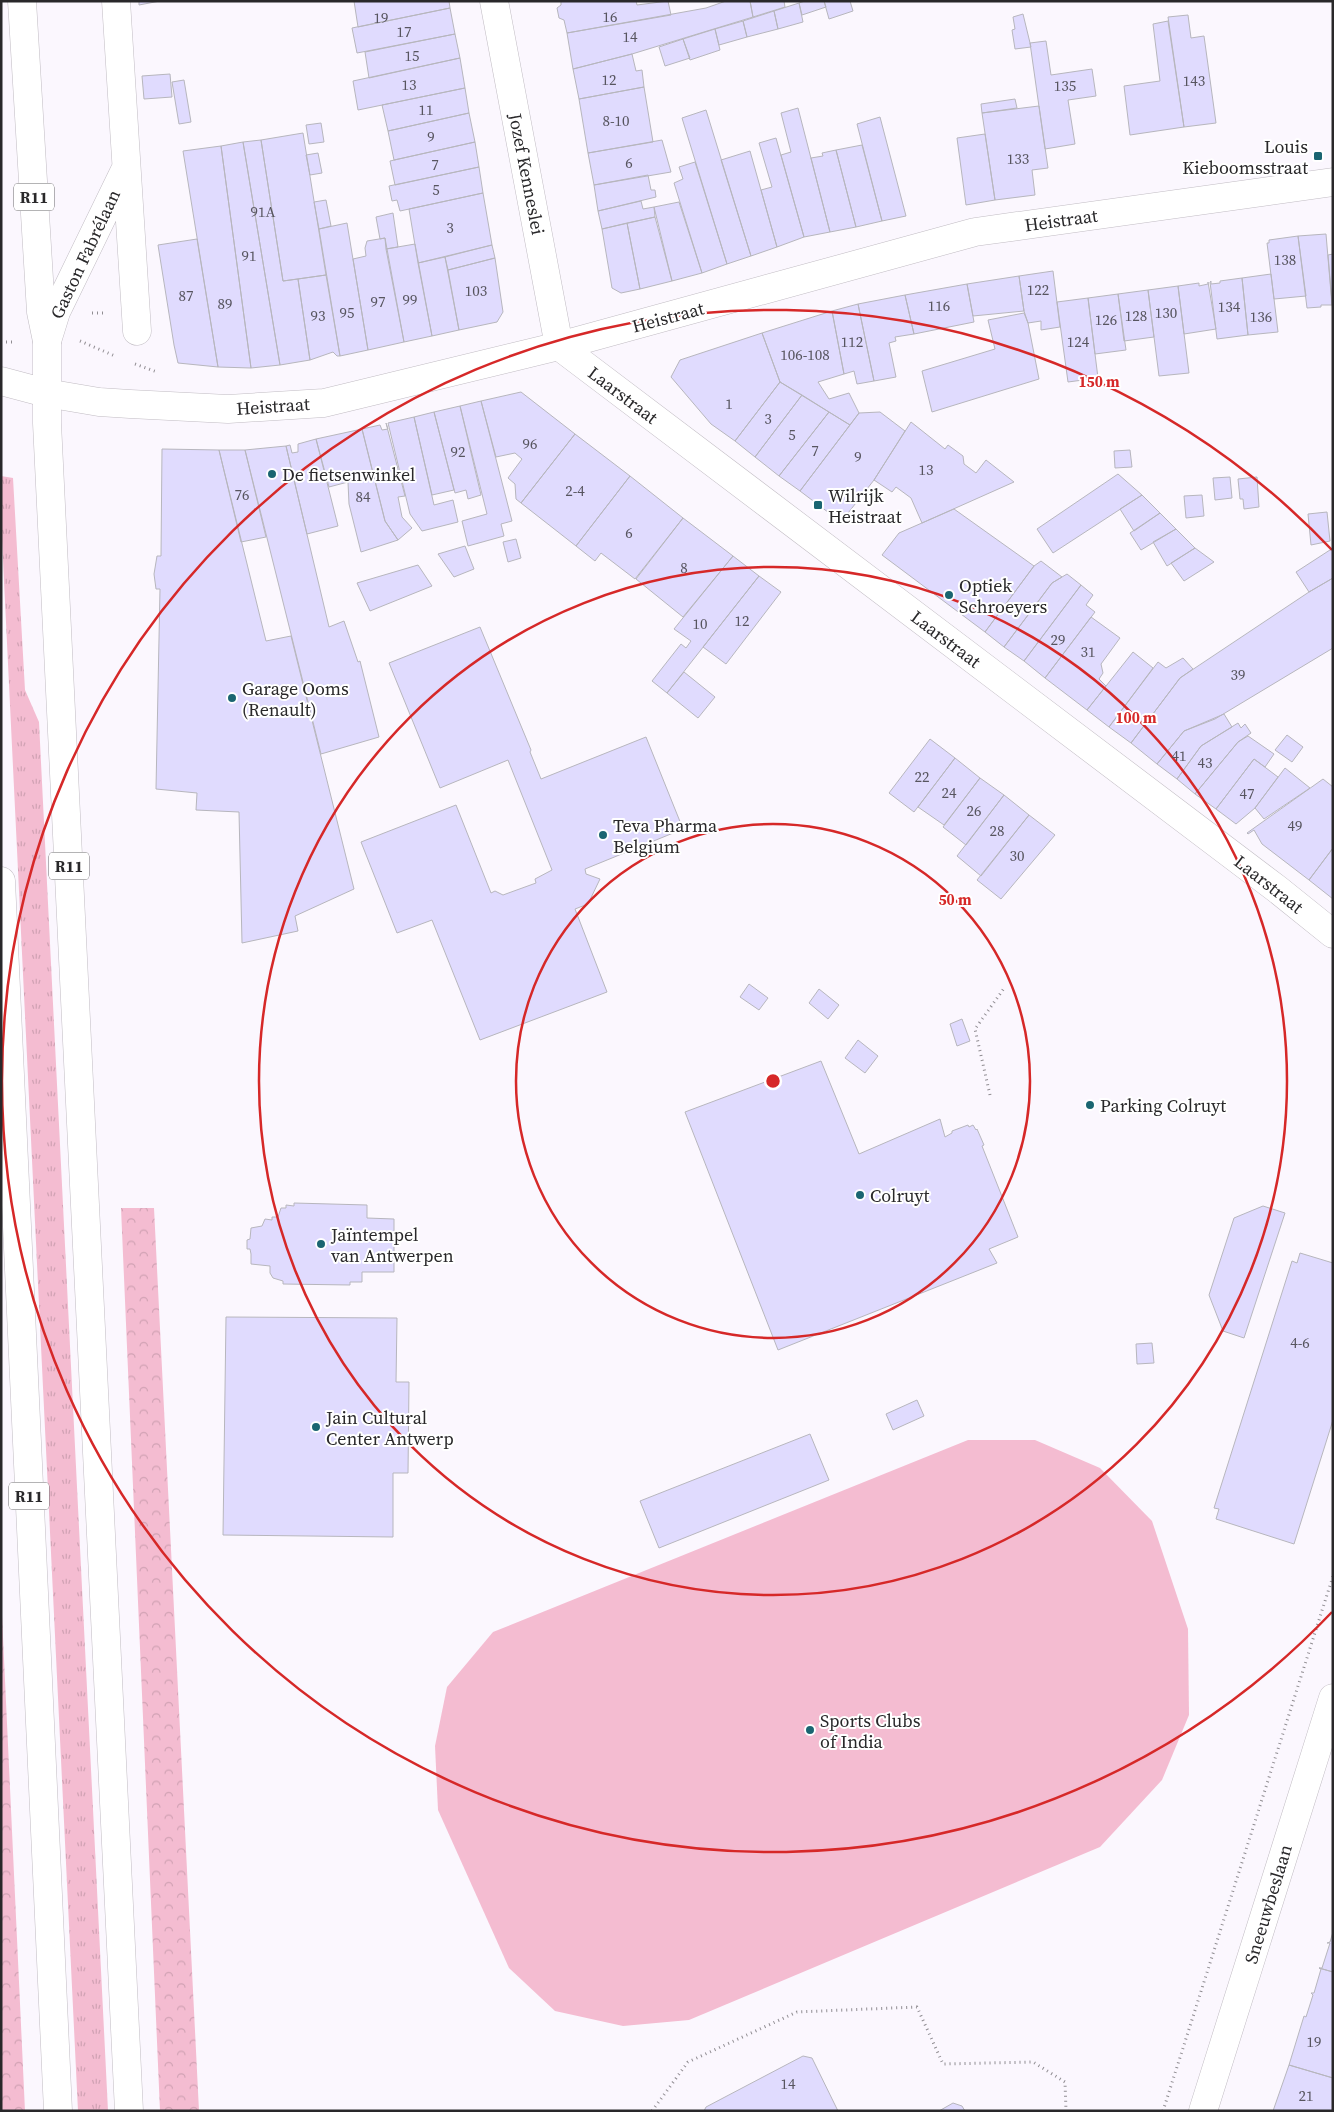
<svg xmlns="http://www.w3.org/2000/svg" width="1334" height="2112" viewBox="0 0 1334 2112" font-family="'Source Serif 4',serif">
<defs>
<pattern id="grass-tufts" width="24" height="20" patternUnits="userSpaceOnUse" patternTransform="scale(1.25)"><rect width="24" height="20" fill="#f4bcd1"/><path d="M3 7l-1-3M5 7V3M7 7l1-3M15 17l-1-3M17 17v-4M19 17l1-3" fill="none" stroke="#d1a2b4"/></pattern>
<pattern id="forest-crowns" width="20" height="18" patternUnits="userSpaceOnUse" patternTransform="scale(1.25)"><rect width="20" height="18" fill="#f4bcd1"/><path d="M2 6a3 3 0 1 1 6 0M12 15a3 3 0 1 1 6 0" fill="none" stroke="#d1a2b4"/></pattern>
</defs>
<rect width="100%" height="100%" fill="#fbf7fe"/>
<path fill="url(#grass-tufts)" d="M1 476 13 478 25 690 39 722 108 2111H78L1 519Z"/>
<path fill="url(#forest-crowns)" d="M121 1208H154L199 2111H160Z
M1 1594 25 2111H1Z"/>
<path fill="#f4bcd1" d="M968 1440H1035L1100 1468 1152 1521 1188 1629 1189 1715 1162 1780 1100 1847 689 2020 623 2026 555 2011 509 1968 438 1810 435 1746 447 1687 493 1632Z"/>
<path fill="#e0dbfe" stroke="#b7b6bd" d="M139 1H160L139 5Z
M354 1H449L450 8 358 27Z
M561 1H636L637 5 668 1 671 15 567 33 564 20 559 18 557 8 561 5Z
M726 1H750L753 17 632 54 573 69 567 33 706 8Z
M750 1H784L785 7 753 17Z
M805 1H824L826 7 802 15 799 3Z
M824 1H850L853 11 829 19Z
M799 3 803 22 778 29 774 11Z
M450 8 455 34 357 53 352 28Z
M774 11 778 29 747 37 743 21Z
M1023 14 1031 47 1015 49 1012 30 1015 29 1013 17Z
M1188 15 1191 38 1204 36 1216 123 1184 127 1168 17Z
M743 21 747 37 719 45 715 29Z
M1168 21 1184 127 1130 135 1124 86 1160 81 1153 24Z
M715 29 720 50 690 60 683 39Z
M455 34 460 58 369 78 365 52Z
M683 39 690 58 665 66 659 47Z
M1046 41 1051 75 1092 69 1096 96 1068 100 1075 144 1045 149 1030 43Z
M632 54 636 71 642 70 644 87 579 99 573 69Z
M460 58 465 88 358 110 353 81Z
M170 74 172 97 144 99 142 76Z
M184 80 191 122 179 124 172 82Z
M644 87 653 142 588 153 579 99Z
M465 88 469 113 388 131 382 105Z
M1015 99 1017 108 982 113 981 104Z
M1039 106 1048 168 1032 170 1035 195 995 200 982 113Z
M798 108 830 232 804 237 781 155 791 152 781 113Z
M706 110 751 256 727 264 682 118Z
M469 113 475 142 394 160 388 131Z
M880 117 906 216 882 221 857 124Z
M321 123 324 142 309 144 306 125Z
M303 133 326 275 283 281 261 140Z
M985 134 995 200 966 205 957 138Z
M776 138 804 237 777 247 761 190 772 187 759 143Z
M261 140 283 281 298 279 310 360 280 365 243 142Z
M662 140 671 172 594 185 588 153Z
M243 142 280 365 251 368 221 146Z
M475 142 479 167 395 185 390 161Z
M862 145 882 221 856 227 836 150Z
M221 146 251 368 218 367 183 151Z
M836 150 856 227 830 232 811 158 823 156 822 153Z
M750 151 777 247 751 256 721 160Z
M318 153 322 173 310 175 306 155Z
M695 162 727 264 702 273 674 183 683 179 679 167Z
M479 167 483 193 400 211 397 200 392 201 389 186Z
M648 175 651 190H655L656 197 598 211 594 185Z
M483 193 492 245 418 263 409 209Z
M326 200 331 226 319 229 314 202Z
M641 201 643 209 654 207 655 217 602 229 598 211Z
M679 202 702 273 672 281 654 207Z
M393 213 398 247 386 249 385 238 380 239 376 217Z
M655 217 672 281 640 289 627 223Z
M347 223 368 350 340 356 319 229Z
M627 223 640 289 621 293 612 288 602 229Z
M1326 234 1332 305H1321V307L1307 308 1298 236Z
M1298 236 1306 296 1274 299 1267 243H1269V240Z
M385 238 404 342 368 350 353 259 366 256 365 248 367 241Z
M197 239 218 367 178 363 174 345 158 245Z
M415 244 432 336 404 342 386 249Z
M492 245 495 258 448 270 445 257Z
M1333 254V314L1328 255Z
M445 257 459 330 432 336 418 263Z
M495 258 503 312 497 322 459 330 448 270Z
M1053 271 1060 327 1041 330V321L1028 323 1024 311 1019 276Z
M1271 274 1278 332 1248 335 1242 278Z
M326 275 340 356H337L333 352 310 360 298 279Z
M1019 276 1024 311 973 316 967 284Z
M1242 278 1248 335 1217 339 1210 282 1211 281V284L1220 283V281Z
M1208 282 1216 329 1184 334 1178 286 1199 283V286L1208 284Z
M967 284 974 322 914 334 905 295Z
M1178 286 1189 373 1159 376 1148 290Z
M1148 290 1154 337 1124 341 1118 294Z
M1118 294 1126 350 1095 354 1088 298Z
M905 295 914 334 895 337 896 341 889 343 896 377 874 381 858 304Z
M1088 298 1098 378 1068 382 1057 302Z
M858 304 874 381 857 384 854 371 844 374 832 311Z
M832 311 844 374 818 382 829 399 849 393 859 413 850 425 780 382 762 333Z
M1024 313 1028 323 1039 379 932 412 922 371 995 349 988 320Z
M762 333 780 382 735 441 711 424 671 377 680 360Z
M780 382 802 395 755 457 735 441Z
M521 392 575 434 521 503 516 499 515 484 508 478 522 459 515 453 496 457 481 401Z
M802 395 829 412 779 476 755 457Z
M481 401 512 521 501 524 504 536 468 546 462 521 487 514 460 406Z
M460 406 481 495 468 499 466 490 455 493 434 412Z
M434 412 454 490 432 495 414 417Z
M829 412 850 425 800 491 779 476Z
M880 412 905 431 874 480 841 522 800 491 859 413Z
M414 417 434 505 453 500 458 522 422 531 410 514 388 423Z
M911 422 945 449 948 445 963 456 964 464 976 473 986 460 1014 482 922 523 911 498 896 487 892 492 874 480Z
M386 423 405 496 398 497 402 517 412 528 398 540 385 521 362 429 380 425 382 430 388 429Z
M362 429 385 521 398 540 361 552 349 504 348 482 329 487 316 439Z
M575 434 630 476 576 546 521 503Z
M316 439 338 526 307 534 286 446 290 445 292 453 298 452V444Z
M286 446 329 627 344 621 358 662 360 661 379 737 321 754 245 450Z
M162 449 219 450 266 641 291 636 354 889 295 916 298 931 242 943 239 812 196 810 197 793 156 789 160 589H156L154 574 157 556H161Z
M219 450H245L266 537 241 542Z
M1130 450 1132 467 1115 468 1114 451Z
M1118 474 1142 495 1053 553 1037 529Z
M630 476 683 518 635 579 601 553 595 561 576 546Z
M1230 477 1232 498 1215 500 1213 478Z
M1257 477 1259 507 1244 509 1243 499H1240L1238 479Z
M1142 495 1160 513 1134 531 1120 509Z
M1202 495 1204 516 1186 518 1184 496Z
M954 509 1034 566 985 632 882 555 899 533Z
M1327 512 1330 541 1311 545 1308 514Z
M1160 513 1176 529 1141 550 1130 533Z
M683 518 733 556 683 617 636 579Z
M1176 529 1195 548 1167 566 1153 542Z
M516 539 521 558 508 562 503 542Z
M465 546 474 569 454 577 438 554Z
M1195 548 1214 562 1184 581 1171 563Z
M1333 548V578L1309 592 1296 572Z
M733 556 759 576 667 693 652 681 681 644 686 648 691 641 674 629Z
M1041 561 1062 577 1052 583 1004 647 985 632 1034 566Z
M418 565 432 586 370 611 357 583Z
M1067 574 1081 585 1024 661 1004 647 1052 583Z
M759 576 781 592 726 664 703 647Z
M1333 578V648L1215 719 1184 731 1157 764 1131 743 1180 678 1309 592Z
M1081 585 1093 595 1086 605 1095 612 1045 678 1024 661Z
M1091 617 1120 638 1101 664 1103 673 1099 679 1106 686 1087 710 1045 678Z
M480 627 531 750 530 752 541 779 646 737 683 829 585 869 586 874 600 879 588 904 575 909 607 992 480 1040 432 920 397 933 361 842 456 805 491 893 495 891 503 895 536 883 535 879 552 870 508 760 440 788 389 663Z
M1133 652 1153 668 1109 727 1087 710Z
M1183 658 1193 669 1180 678 1131 743 1109 727 1158 662 1166 668Z
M684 672 715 697 698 718 667 693Z
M1224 714 1232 727 1201 746 1177 779 1157 764 1184 731Z
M1238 723 1241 728 1245 724 1251 733 1238 742 1195 794 1177 779 1201 746Z
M1287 735 1303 747 1292 762 1275 750Z
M1248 736 1274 754 1265 767 1254 759 1216 809 1195 794 1238 742Z
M930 739 955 758 914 812 889 793Z
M955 758 980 778 944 825 918 807Z
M1254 759 1278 777 1255 808 1236 824 1216 809Z
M1285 768 1310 788 1264 819 1255 808Z
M980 778 1004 795 966 845 943 827Z
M1323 779 1333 787V848L1309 880 1262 844 1254 830 1248 834 1247 833Z
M1004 795 1029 815 981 876 957 856Z
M1029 815 1055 835 1001 899 977 880Z
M1333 848V899L1309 880Z
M749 984 768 998 759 1010 740 997Z
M819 989 839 1005 828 1019 809 1003Z
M962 1019 970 1041 957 1046 950 1024Z
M858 1040 878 1056 865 1073 845 1058Z
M821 1061 859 1154 940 1119 945 1137 952 1133V1131L968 1125 969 1127 973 1125 976 1130 977 1129 984 1145 982 1146 1018 1237 989 1249 997 1263 778 1350 685 1112Z
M294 1203 367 1205V1218L394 1219V1272H362V1282H350V1285L283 1284V1281L273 1278 270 1273V1266L251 1264V1254L250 1249H247V1240L250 1239 251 1228 262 1226 265 1219 272 1220V1217H278L281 1208H286V1205L294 1206Z
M1263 1206 1285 1213 1244 1338 1223 1331 1209 1295 1234 1218Z
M1300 1253 1333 1263V1420L1294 1544 1216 1519 1219 1509 1214 1508 1292 1261 1297 1263Z
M226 1317 397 1318 396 1382H409L408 1473H393V1537L223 1535Z
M1152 1343 1154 1363 1137 1364 1136 1344Z
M917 1400 924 1416 893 1430 886 1414Z
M810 1434 829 1480 659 1548 640 1501Z
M1333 1932V1972L1319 1968H1322L1330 1943H1327L1330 1942Z
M1319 1968 1333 1972V2078L1289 2065 1304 2016 1306 2017 1313 1995 1311 1993H1314L1321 1969Z
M803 2056 812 2058 838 2111H704L706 2107Z
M1289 2065 1333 2078V2111H1273Z
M953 2103 962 2106 965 2111H939Z"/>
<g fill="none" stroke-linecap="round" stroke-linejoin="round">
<defs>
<path id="street" d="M116 1 137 331
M494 1 559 346 1277 889 1333 934
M47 341 56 312 126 168
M1203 2111 1333 1698"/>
<path id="secondary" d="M1 381 46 393 99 402 130 404 228 409 324 403 559 346 975 232 1333 182"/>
<path id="highway" d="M22 1 41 312 47 341V423L129 2111
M1 881 58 2111"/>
</defs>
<use href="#street" stroke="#c1bcc3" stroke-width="29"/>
<use href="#secondary" stroke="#c1bcc3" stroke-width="29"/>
<use href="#highway" stroke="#c1bcc3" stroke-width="29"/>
<path stroke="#908d92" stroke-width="3" stroke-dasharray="1 4" stroke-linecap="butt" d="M92 313H105
M80 341 115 356
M1 342H16
M135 364 157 372
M990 1095 975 1029 1005 987
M652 2111 688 2062 797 2012 917 2007 943 2064 1033 2062 1065 2082 1066 2111
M1163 2111 1333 1576"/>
<use href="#street" stroke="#fff" stroke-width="28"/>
<use href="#secondary" stroke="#fff" stroke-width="28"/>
<use href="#highway" stroke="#fff" stroke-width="28"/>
</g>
<g fill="none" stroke="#d62828" stroke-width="2.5">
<circle cx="773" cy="1081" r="257"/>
<circle cx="773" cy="1081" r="514"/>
<path d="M1332 1612A771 771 0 1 1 1332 550"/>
</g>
<g fill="#1a6571" stroke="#fff" stroke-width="2">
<rect x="1313" y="151" width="10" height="10" rx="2.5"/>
<circle cx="272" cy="474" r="5"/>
<rect x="813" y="500" width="10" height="10" rx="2.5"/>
<circle cx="949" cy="595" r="5"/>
<circle cx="232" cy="698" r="5"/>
<circle cx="603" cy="835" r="5"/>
<circle cx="1090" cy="1105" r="5"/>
<circle cx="860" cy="1195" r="5"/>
<circle cx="321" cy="1244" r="5"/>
<circle cx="316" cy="1427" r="5"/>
<circle cx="810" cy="1730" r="5"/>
</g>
<g text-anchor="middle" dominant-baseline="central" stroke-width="4" stroke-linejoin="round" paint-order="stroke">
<g font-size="15" fill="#57555f">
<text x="610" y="16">16</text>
<text x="381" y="17">19</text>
<text x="404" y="31">17</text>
<text x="630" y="36">14</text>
<text x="412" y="55">15</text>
<text x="609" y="79">12</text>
<text x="1194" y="80">143</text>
<text x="409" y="84">13</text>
<text x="1065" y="85">135</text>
<text x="426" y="109">11</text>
<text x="616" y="120">8-10</text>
<text x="431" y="136">9</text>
<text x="1018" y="158">133</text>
<text x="629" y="162">6</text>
<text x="435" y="164">7</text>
<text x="436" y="189">5</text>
<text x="263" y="211">91A</text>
<text x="450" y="227">3</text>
<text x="249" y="255">91</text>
<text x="1285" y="259">138</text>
<text x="1038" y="289">122</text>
<text x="476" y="290">103</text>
<text x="186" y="295">87</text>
<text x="410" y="299">99</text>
<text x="378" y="301">97</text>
<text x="225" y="303">89</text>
<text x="939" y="305">116</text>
<text x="1229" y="306">134</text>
<text x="347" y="312">95</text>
<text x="1166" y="312">130</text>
<text x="318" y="315">93</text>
<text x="1136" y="315">128</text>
<text x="1261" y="316">136</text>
<text x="1106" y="319">126</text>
<text x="852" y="341">112</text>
<text x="1078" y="341">124</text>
<text x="805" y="354">106-108</text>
<text x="729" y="403">1</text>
<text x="768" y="418">3</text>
<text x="792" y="434">5</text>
<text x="530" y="443">96</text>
<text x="815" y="450">7</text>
<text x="458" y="451">92</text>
<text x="858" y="456">9</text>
<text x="926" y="469">13</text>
<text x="575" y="490">2-4</text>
<text x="242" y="494">76</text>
<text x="363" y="496">84</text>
<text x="629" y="532">6</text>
<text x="684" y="567">8</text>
<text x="742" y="620">12</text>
<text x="700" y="623">10</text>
<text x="1058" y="639">29</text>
<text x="1088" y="651">31</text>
<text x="1238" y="674">39</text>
<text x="1179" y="755">41</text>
<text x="1205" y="762">43</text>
<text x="922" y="776">22</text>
<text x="949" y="792">24</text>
<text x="1247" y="793">47</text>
<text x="974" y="810">26</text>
<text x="1295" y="825">49</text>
<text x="997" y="830">28</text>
<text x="1017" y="855">30</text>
<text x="1300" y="1342">4-6</text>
<text x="1314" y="2041">19</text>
<text x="788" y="2083">14</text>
<text x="1306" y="2095">21</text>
</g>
<g fill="#fff" stroke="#69686a" stroke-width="1">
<rect x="14" y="183.5" width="40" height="27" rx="4"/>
<rect x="49" y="852.5" width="40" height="27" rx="4"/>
<rect x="9" y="1482.5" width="40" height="27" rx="4"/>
</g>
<g font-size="16" font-weight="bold" fill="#29282a">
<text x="34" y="197">R11</text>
<text x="69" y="866">R11</text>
<text x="29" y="1496">R11</text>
</g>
<g font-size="18" fill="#29282a" stroke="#fff" text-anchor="start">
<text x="1308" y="146" text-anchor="end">Louis<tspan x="1308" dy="21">Kieboomsstraat</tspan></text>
<text x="282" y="474">De fietsenwinkel</text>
<text x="828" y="495">Wilrijk<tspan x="828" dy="21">Heistraat</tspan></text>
<text x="959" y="585">Optiek<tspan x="959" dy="21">Schroeyers</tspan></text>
<text x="242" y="688">Garage Ooms<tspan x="242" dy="21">(Renault)</tspan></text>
<text x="613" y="825">Teva Pharma<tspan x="613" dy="21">Belgium</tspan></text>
<text x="1100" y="1105">Parking Colruyt</text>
<text x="870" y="1195">Colruyt</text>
<text x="331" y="1234">Jaïntempel<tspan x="331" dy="21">van Antwerpen</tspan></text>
<text x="326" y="1417">Jain Cultural<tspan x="326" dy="21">Center Antwerp</tspan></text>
<text x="820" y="1720">Sports Clubs<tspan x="820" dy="21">of India</tspan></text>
</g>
<g font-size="18" fill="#29282a" stroke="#fff">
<text transform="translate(527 174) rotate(79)">Jozef Kenneslei</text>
<text transform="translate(1061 220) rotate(-8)">Heistraat</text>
<text transform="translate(85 254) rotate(-65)">Gaston Fabrélaan</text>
<text transform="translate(668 317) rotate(-15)">Heistraat</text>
<text transform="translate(623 395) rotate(37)">Laarstraat</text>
<text transform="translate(273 406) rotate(-4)">Heistraat</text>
<text transform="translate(946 639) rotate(37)">Laarstraat</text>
<text transform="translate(1269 884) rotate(38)">Laarstraat</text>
<text transform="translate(1268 1904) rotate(-73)">Sneeuwbeslaan</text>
</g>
</g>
<circle cx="773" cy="1081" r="8" fill="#d62828" stroke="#fff" stroke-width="2.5"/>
<g font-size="15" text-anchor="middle" font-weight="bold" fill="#d62828" stroke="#fff" stroke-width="4" stroke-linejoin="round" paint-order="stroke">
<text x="1099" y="387">150 m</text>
<text x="1136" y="723">100 m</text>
<text x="955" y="905">50 m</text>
</g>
<rect width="1334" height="2112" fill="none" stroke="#29282a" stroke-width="5"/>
</svg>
